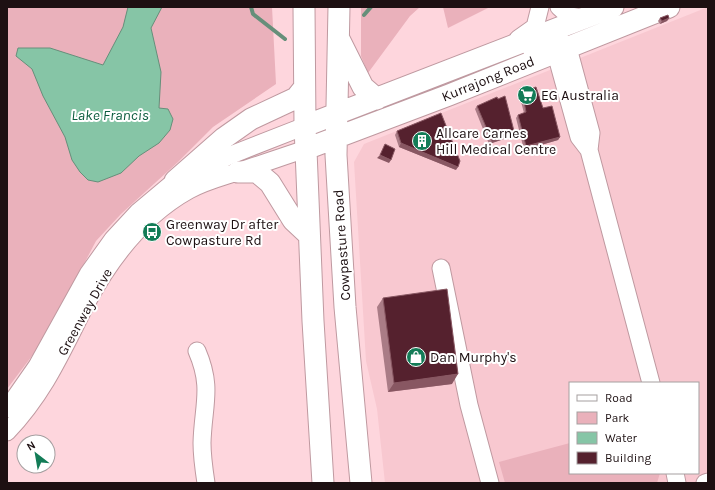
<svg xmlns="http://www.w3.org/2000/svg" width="715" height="490" viewBox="0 0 715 490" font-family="Karla,sans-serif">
<rect width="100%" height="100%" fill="#fed6dd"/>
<path fill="#f8c8d0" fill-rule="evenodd" d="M708 7V483H385L377 409 366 361 354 162 364 144ZM570 383H698V473H570Z"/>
<path fill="#eab1bb" d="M7 7H272L276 84 213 127 178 162 121 214 96 241 44 340 7 389Z
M361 7H420L410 16 368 73 361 56Z
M443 7H490L448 28Z
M570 443V473H660L657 483H505L499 462Z"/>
<path fill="#86c5a6" stroke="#668f7a" d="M128 7H162L151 28 161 72 159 108 168 109 173 119 170 130 159 143 139 156 121 173 98 182 88 180 80 172 72 160 65 137 43 96 32 69 16 56 18 48H50L103 65 123 27Z"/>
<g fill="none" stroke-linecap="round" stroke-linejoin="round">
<path stroke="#668f7a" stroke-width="4" d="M251 7 253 14 285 39
M364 15 371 7"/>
<defs>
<path id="minor" d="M559 7 569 16 585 18
M518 39 535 27 540 7
M531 49 552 42 561 41 568 48 591 133 589 150
M551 54 558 61 579 137 589 150 651 383
M441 268 469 405 490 483
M197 351C213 388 203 405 202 443 202 456 204 470 206 483
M7 409 37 366 88 274 113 239 138 212 175 181 231 155 305 126
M7 432C45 392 62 351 86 304 110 259 144 215 189 190 205 181 222 177 240 171 262 164 284 156 306 149
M675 473 677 483
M705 483 708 482"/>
<path id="major" d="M304 7 305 126 313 321 323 483
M339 7 336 155 345 307 361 483
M339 39 363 87 377 99
M305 126 613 7
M306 149 449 95 669 7
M238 172H257L270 183 293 220 309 235
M175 181 224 138 251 119 296 98 304 88"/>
</defs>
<use href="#minor" stroke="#bf99a0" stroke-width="19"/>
<use href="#major" stroke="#bf99a0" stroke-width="23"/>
<use href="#minor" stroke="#fff" stroke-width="17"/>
<use href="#major" stroke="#fff" stroke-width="21"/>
</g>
<path fill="#aa7c86" d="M660 18H669L667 21 660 24 658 21Z
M522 91 543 108 560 137 558 140 524 150 516 118 518 115 524 113 519 94Z
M477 106 512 134 510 137 489 144 475 109Z
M397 131 456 170 399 147 395 135Z
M383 298 452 384 388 392 377 307Z"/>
<path fill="#885762" d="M669 18 667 21 660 24 662 21Z
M512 134 510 137 489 144 492 141Z
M560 137 558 140 524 150 526 146Z
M401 143 458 167 456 170 399 147Z
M380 155 391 160 389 163 377 158Z
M458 374 452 384 388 392 394 383Z"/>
<path fill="#55212e" stroke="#885762" d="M668 15 669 18 662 21 660 18Z
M536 87 543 108 552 106 560 137 526 146 518 115 526 112 522 91Z
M505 96 514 131 512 134 492 141 477 106 497 97 498 99Z
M441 113 460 161 458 167 401 143 397 131Z
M385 144 395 149 391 160 380 155Z
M447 289 458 374 394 383 383 298Z"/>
<defs>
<symbol id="supermarket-disc" viewBox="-11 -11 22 22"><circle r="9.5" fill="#137c57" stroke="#fff"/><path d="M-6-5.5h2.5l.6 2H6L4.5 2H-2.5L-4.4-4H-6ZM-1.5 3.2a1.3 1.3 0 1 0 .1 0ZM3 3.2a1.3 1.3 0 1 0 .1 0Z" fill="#fff"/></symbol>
<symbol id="building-disc" viewBox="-11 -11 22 22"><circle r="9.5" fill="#137c57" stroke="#fff"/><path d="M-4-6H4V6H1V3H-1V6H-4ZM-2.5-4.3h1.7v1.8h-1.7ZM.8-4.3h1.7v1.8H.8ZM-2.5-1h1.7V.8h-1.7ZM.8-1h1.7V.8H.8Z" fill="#fff"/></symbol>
<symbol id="bus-disc" viewBox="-11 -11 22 22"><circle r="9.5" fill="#137c57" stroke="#fff"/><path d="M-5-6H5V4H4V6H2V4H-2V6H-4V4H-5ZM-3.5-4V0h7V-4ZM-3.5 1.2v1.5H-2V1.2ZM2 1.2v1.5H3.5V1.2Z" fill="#fff"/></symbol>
<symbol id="shop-disc" viewBox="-11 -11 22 22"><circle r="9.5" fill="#137c57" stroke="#fff"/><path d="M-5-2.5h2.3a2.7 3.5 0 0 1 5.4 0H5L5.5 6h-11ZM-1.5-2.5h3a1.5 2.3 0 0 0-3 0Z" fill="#fff"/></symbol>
</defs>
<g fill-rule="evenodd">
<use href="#supermarket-disc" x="516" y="84" width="22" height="22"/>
<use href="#building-disc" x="411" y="130" width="22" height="22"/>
<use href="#bus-disc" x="141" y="221" width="22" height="22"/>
<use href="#shop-disc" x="405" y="346" width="22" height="22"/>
</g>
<g text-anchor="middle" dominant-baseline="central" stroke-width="4" stroke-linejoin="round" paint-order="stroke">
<g font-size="14" fill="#1d1012" stroke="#fff">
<text transform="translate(488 79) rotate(-22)">Kurrajong Road</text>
<text transform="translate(342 245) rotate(-94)">Cowpasture Road</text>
<text transform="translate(85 312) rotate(-61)">Greenway Drive</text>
</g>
<g font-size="14" fill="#1d1012" stroke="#fff" text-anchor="start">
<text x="541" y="95">EG Australia</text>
<text x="436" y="133">Allcare Carnes<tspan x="436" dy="16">Hill Medical Centre</tspan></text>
<text x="166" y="224">Greenway Dr after<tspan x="166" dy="16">Cowpasture Rd</tspan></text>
<text x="430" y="357">Dan Murphy's</text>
</g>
<g font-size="15" font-style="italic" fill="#0c5c3f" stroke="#fff">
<text x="110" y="115">Lake Francis</text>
</g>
</g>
<rect width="715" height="490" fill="none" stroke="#1d1012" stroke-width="16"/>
<rect x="569" y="382" width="130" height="92" fill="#ffffff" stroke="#a59fa0"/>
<rect x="577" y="395" width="20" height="6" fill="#ffffff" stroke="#a59fa0"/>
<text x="605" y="402" font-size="12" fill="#1d1012">Road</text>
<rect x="577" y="412" width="20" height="12" fill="#eab1bb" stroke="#a59fa0"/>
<text x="605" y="422" font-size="12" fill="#1d1012">Park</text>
<rect x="577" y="432" width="20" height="12" fill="#86c5a6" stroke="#a59fa0"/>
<text x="605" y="442" font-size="12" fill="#1d1012">Water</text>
<rect x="577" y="452" width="20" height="12" fill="#55212e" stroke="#a59fa0"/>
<text x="605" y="462" font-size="12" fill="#1d1012">Building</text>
<g transform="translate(36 454) rotate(329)"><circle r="19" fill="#ffffff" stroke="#a59fa0"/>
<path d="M0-3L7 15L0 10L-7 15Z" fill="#137c57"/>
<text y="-6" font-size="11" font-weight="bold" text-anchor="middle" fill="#1d1012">N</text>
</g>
</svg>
